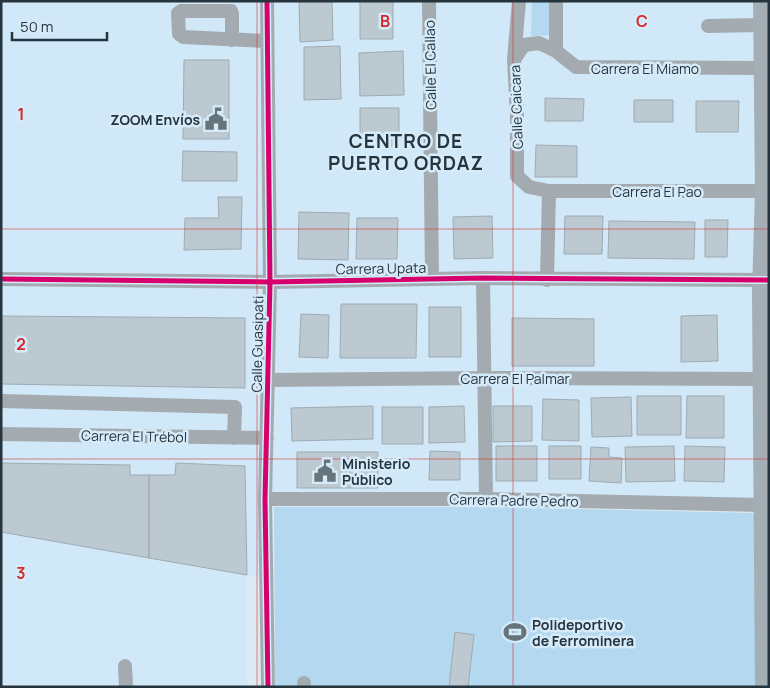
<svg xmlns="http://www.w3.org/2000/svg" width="770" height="688" viewBox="0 0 770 688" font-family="Manrope,sans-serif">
<rect width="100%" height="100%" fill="#deeaf1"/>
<path fill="#d0e8f8" d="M1 1H764L763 505 265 499 266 577 247 575V687H1Z"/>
<path fill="#b3d8ef" d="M532 1H552L553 35 531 36Z
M274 507H486L755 513V687H275Z"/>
<path fill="#bdc9d1" stroke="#9fabb2" d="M299 1H332L333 40 300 42Z
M360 1H393V39H360Z
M340 46 341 99 304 100V47Z
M403 51 404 95 360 96 359 53Z
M184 60H229V139H183Z
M545 98 584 99 583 121H545Z
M634 100H673V122H634Z
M696 101H739L738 132H696Z
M360 108H399V146H360Z
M536 145 577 146V177H535Z
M183 151 237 152V181H182Z
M218 197H242L241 249 184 250 185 218H219Z
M299 212 349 213 348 260 298 259Z
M492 216 493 258 454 259 453 217Z
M565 216H603L602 254H564Z
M357 218H398L397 259H356Z
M705 220H728L727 257H705Z
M609 221 695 222 694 259 608 258Z
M341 304H417L416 358H340Z
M429 307H461V357H429Z
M301 314 329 315 328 358 299 357Z
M717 315 718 361 681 362V316Z
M1 316 245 318V388L1 384Z
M512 318 594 319V366H512Z
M637 396H681V435H637Z
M687 396H724V438H686Z
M631 397 632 436 592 437 591 398Z
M543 399 579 400V441L542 440Z
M373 406V439L292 441 291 408Z
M464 406 465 442 429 443V407Z
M493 406H532V441L493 442Z
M382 407H423V444H382Z
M496 446H537V481H496Z
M549 446H581V479H549Z
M674 446 675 481 626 482 625 447Z
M685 446 725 447 724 482 684 481Z
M591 447 609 448V457L622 458 621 483 589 481Z
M430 451 460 452V480H429Z
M297 452H378V488H297Z
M1 463 130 465V475H149V558L1 532Z
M176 463 245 466 247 575 149 558V475H175Z
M455 632 474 635 468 687H449Z"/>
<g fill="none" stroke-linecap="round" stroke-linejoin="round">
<path stroke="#a4abb0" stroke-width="14" d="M267 1 270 282 265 499 268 687
M429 1 432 278
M519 1 514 59 517 116V176L529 187 549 191H764
M556 1V51L576 67 762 68
M708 26 762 25
M232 40V14L231 11H181L178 13 179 34 183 37 266 41
M515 58 524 45 539 43 556 51
M483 278 486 499
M1 279 270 282 483 278 769 280
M547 280 549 191
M268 380 483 378 762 379
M1 401 235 407 234 438
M1 434 267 438
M265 499H486L763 505 769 499
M125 666 126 687
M304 687V683"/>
<path stroke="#a4aeb5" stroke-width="18" d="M762 1 764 191 761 292 764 687"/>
<defs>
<path id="cycleway" d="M267 1 270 282 265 499 268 687
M1 279 270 282 483 278 769 280"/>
</defs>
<use href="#cycleway" stroke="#d6ebf9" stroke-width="8"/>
<use href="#cycleway" stroke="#d6006c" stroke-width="5"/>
</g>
<path fill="none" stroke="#d62828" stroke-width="1" stroke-opacity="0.55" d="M257 1V687M513 1V687M1 229H769M1 459H769"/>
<defs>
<symbol id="civic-bare" viewBox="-9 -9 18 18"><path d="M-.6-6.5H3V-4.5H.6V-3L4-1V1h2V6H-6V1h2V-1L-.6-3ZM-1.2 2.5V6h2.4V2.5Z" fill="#66747c" stroke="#d6ebf9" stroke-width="2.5" paint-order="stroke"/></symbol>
<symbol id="stadium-bare" viewBox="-9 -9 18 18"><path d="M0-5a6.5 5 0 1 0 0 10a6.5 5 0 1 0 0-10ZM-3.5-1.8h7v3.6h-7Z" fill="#66747c" stroke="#d6ebf9" stroke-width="2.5" paint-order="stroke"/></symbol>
</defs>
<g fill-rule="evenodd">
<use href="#civic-bare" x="200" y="103" width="32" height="32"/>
<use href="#civic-bare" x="309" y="455" width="32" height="32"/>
<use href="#stadium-bare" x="499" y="616" width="32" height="32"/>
</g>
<g text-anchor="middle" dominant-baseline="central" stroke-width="5" stroke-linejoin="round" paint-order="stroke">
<g font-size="14" fill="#26343d" stroke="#d6ebf9">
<text transform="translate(430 65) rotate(-91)">Calle El Callao</text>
<text x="645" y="68">Carrera El Miamo</text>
<text transform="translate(516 107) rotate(-92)">Calle Caicara</text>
<text x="657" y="191">Carrera El Pao</text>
<text transform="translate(381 268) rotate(-1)">Carrera Upata</text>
<text transform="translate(257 344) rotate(-89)">Calle Guasipati</text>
<text x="515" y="378">Carrera El Palmar</text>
<text transform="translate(134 436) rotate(1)">Carrera El Trébol</text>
<text transform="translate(514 500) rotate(1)">Carrera Padre Pedro</text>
</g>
<g font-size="14" font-weight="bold" fill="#26343d" stroke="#d6ebf9" text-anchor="start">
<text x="200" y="119" text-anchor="end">ZOOM Envíos</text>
<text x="342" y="463">Ministerio<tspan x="342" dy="16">Público</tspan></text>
<text x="532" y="624">Polideportivo<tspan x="532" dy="16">de Ferrominera</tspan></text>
</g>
<g font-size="19" font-weight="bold" letter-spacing="1" fill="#26343d" stroke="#d6ebf9">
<text x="406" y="141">CENTRO DE<tspan x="406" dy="22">PUERTO ORDAZ</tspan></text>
</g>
</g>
<g font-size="16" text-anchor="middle" font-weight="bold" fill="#d62828" stroke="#d6ebf9" stroke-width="5" stroke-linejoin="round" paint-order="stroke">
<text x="385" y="27">B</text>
<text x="642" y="27">C</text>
<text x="21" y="120">1</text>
<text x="21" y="350">2</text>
<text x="21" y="579">3</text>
</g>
<rect width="770" height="688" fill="none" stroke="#26343d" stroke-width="5"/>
<path d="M12 32v8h95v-8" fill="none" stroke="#26343d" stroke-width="2.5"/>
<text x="20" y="32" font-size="15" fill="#26343d" stroke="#d6ebf9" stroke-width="4" paint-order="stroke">50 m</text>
</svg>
